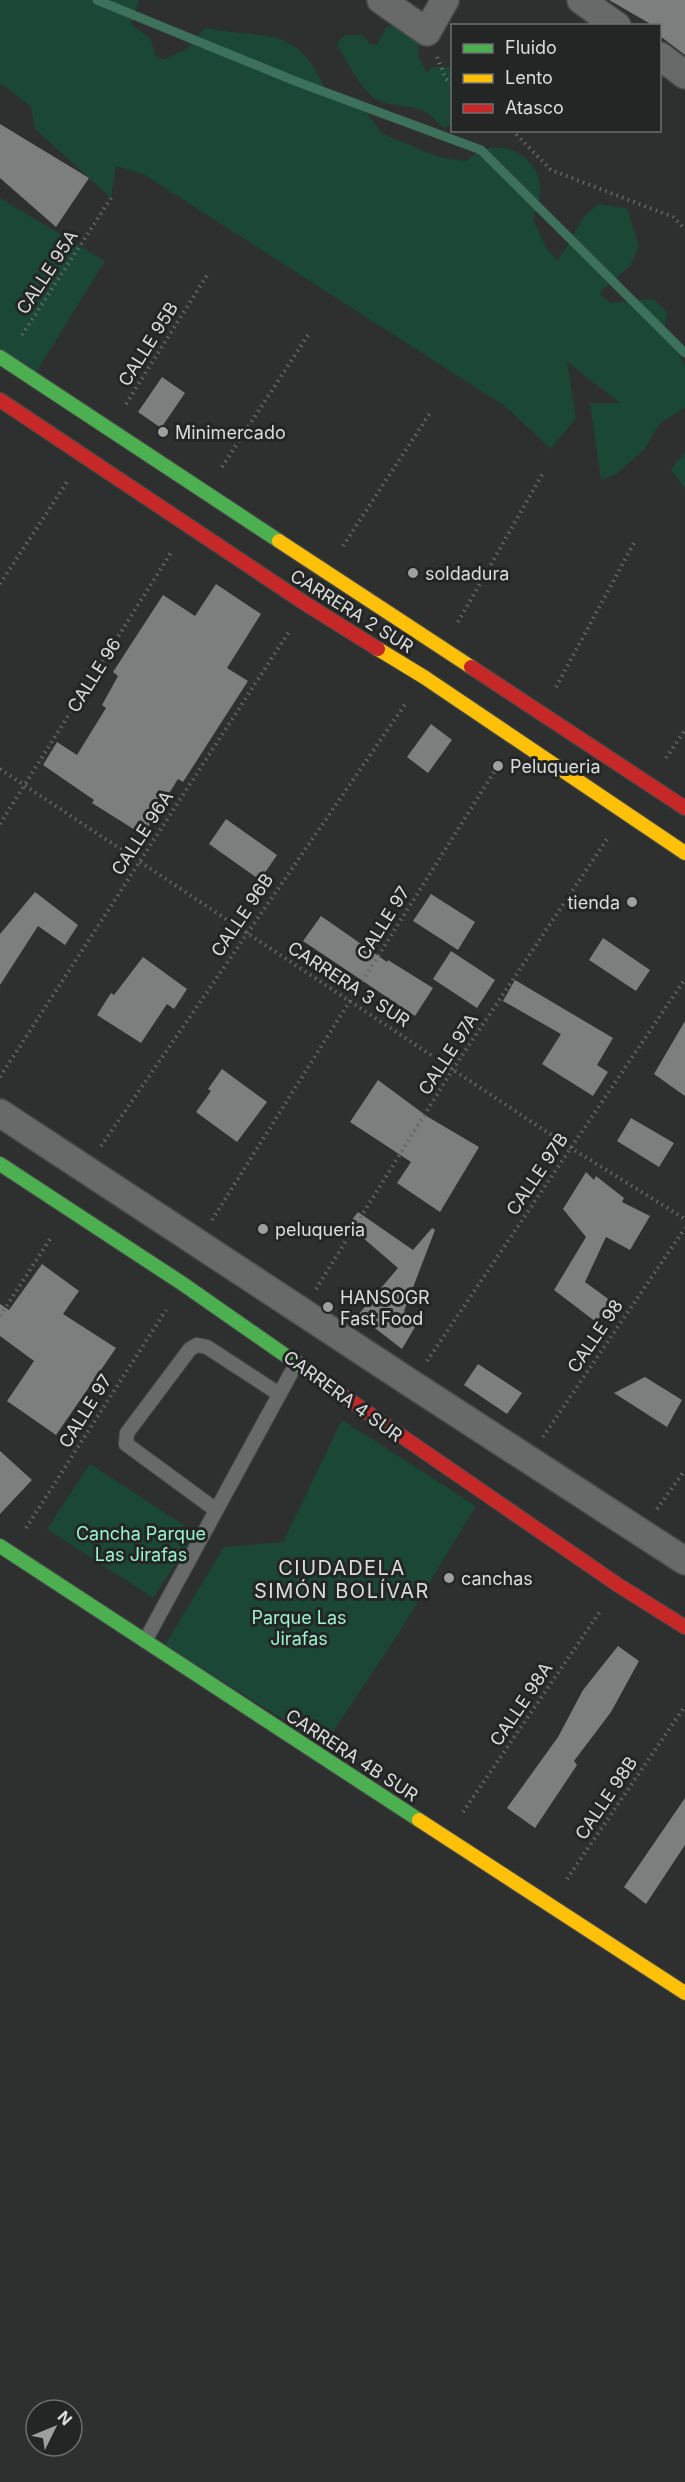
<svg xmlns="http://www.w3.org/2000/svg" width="685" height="2482" viewBox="0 0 685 2482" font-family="Inter,sans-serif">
<rect width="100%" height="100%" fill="#2e2f2f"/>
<path fill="#1b4737" d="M0 0H139L131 24 151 39 155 55 164 60 188 48 205 28C265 40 299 23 326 92L360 105 383 134 439 157 466 161C471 158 477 151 482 150 510 140 543 161 540 193 539 202 535 211 533 220L547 249 557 260 565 250 583 218 598 204 627 208 639 247 630 266 599 293 610 303 653 299 667 312 664 331 685 365V407L659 424 645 449 616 474 601 480 590 403H620L567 362 576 418 551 449 506 407 143 174 116 166 111 198 35 129 31 106 0 83Z
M387 26 410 30 418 44 419 58 427 73 432 67H452V124L444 128C438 123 432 116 426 112 411 104 388 108 373 97 363 91 342 55 337 44L345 35H363L370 44 377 45Z
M0 198 105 261 32 379 0 356Z
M685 452V489L671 469Z
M342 1420 476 1506 400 1631 324 1745 165 1645 224 1547 283 1542Z
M90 1464 196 1533 153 1598 47 1529Z"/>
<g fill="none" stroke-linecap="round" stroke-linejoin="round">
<path stroke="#3d715c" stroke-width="9" d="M97 0 295 81 481 150 685 353"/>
</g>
<path fill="#7d7e7e" d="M609 0H685V55L660 36V26H654Z
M0 124 89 178 56 227 0 178Z
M162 377 185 393 161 428 138 412Z
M216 584 261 614 227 668 248 681 183 782 178 779 143 835 92 803 94 800 43 765 57 742 77 755 106 708 102 705 118 676 113 672 163 595 195 616Z
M431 724 452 740 428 773 407 757Z
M226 819 277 855 260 880 209 844Z
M35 892 78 925 65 945 38 926 0 985V934Z
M431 894 475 922 458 950 413 921Z
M321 916 387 962 388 960 433 988 415 1016 303 941Z
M603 938 650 970 636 991 589 960Z
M451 951 495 980 477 1008 433 979Z
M143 957 187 989 174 1009 167 1004 141 1043 97 1015 111 993 114 995Z
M515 980 613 1038 597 1065 608 1072 593 1096 542 1064 561 1034 503 1001Z
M685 1021V1096L654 1074Z
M222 1069 267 1102 237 1142 196 1112 211 1091 208 1089Z
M378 1080 428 1117 479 1147 440 1212 397 1183 411 1162 350 1122Z
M631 1118 674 1143 659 1167 617 1141Z
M586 1172 594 1180 596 1176 624 1198 622 1202 650 1216 630 1250 606 1237 585 1282 611 1301 596 1322 554 1290 586 1237 563 1209Z
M358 1212 413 1250 432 1228 435 1230 404 1311 418 1322 402 1349 358 1315 398 1268 348 1225Z
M42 1264 79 1291 63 1314 116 1348 56 1435 7 1401 34 1361 0 1336V1304L9 1310Z
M478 1364 522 1393 507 1414 464 1385Z
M645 1377 682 1400 667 1427 614 1393Z
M0 1451 32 1480 0 1514Z
M618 1646 639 1661 611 1712 574 1761 577 1765 535 1828 507 1808 558 1737 583 1690Z
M685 1798V1845L646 1904 624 1887Z"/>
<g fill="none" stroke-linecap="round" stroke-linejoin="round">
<defs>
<path id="lane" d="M216 1510 126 1444 127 1433 190 1349 197 1345 207 1347 279 1394
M145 1641 297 1362"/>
<path id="street" d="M381 0 427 32 445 0
M581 0 617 26
M660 56 685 75
M0 1113 412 1384 685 1561"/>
<path id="fast" d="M0 357 279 541
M0 1164 183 1284 342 1395
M0 1546 419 1820"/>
<path id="slow" d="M279 541 471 667
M378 649 424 677 685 853
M419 1820 685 1993"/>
<path id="jam" d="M0 400 306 604 378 649
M471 667 685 808
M342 1395 618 1585 685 1627"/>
</defs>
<use href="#lane" stroke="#4a4b4b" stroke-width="16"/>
<use href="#street" stroke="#4a4b4b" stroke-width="30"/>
<use href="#fast" stroke="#4a4b4b" stroke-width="16"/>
<use href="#slow" stroke="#4a4b4b" stroke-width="16"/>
<use href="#jam" stroke="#4a4b4b" stroke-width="16"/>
<path stroke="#656665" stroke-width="4" stroke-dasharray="1.5 4.5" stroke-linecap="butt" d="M437 57 446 79 452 84
M512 130 551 170 673 217 685 229
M22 335 111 198
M126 404 209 272
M222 467 310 332
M343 546 430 413
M0 584 67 482
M458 622 543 473
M556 687 635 541
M666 758 685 730
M0 769 571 1148 685 1219
M0 824 172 551
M0 1077 290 630
M101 1146 406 703
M212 1220 499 764
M316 1289 453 1069 609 836
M0 1316 52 1236
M427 1361 685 979
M543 1437 685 1228
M657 1509 685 1470
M26 1528 166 1310
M463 1812 601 1610
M567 1879 685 1706"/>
<use href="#lane" stroke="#686a69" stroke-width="14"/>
<use href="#street" stroke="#686a69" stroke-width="27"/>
<use href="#fast" stroke="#4caf50" stroke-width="14"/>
<use href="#slow" stroke="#ffc107" stroke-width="14"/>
<use href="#jam" stroke="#c62828" stroke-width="14"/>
</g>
<g fill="#9ea09f" stroke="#232625" stroke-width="2">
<circle cx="163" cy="432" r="6"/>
<circle cx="413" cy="573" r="6"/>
<circle cx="498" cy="766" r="6"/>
<circle cx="632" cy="902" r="6"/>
<circle cx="263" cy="1229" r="6"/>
<circle cx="328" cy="1307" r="6"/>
<circle cx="449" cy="1578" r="6"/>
</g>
<g text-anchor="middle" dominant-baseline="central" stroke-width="6" stroke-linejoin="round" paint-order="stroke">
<g font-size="18" fill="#dbdddc" stroke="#232625">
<text transform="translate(47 272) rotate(-57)">CALLE 95A</text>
<text transform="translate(148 344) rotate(-58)">CALLE 95B</text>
<text transform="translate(352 611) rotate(32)">CARRERA 2 SUR</text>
<text transform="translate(94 675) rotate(-58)">CALLE 96</text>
<text transform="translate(142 833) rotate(-57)">CALLE 96A</text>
<text transform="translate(242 915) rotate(-56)">CALLE 96B</text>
<text transform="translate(383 923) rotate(-58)">CALLE 97</text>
<text transform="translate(349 984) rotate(33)">CARRERA 3 SUR</text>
<text transform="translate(448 1054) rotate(-57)">CALLE 97A</text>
<text transform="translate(537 1174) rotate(-56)">CALLE 97B</text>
<text transform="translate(595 1336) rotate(-56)">CALLE 98</text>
<text transform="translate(343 1396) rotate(36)">CARRERA 4 SUR</text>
<text transform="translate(85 1411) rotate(-58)">CALLE 97</text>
<text transform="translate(521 1704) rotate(-56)">CALLE 98A</text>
<text transform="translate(352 1755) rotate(33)">CARRERA 4B SUR</text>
<text transform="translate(606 1798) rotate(-56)">CALLE 98B</text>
</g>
<g font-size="18" fill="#dbdddc" stroke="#232625" text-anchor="start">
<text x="175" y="432">Minimercado</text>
<text x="425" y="573">soldadura</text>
<text x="510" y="766">Peluqueria</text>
<text x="620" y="902" text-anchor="end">tienda</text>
<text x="275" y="1229">peluqueria</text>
<text x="340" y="1297">HANSOGR<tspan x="340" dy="21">Fast Food</tspan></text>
<text x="461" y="1578">canchas</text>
</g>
<g font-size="18" fill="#9af3ce" stroke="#232625">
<text x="141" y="1533">Cancha Parque<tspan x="141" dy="21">Las Jirafas</tspan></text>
<text x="299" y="1617">Parque Las<tspan x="299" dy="21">Jirafas</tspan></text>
</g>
<g font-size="20" letter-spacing="1.5" fill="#dbdddc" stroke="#232625">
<text x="342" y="1568">CIUDADELA<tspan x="342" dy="23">SIMÓN BOLÍVAR</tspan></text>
</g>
</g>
<rect x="451" y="24" width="210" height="108" fill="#232625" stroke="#6d6f6e" stroke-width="1.5"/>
<rect x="463" y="44" width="30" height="9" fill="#4caf50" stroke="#6d6f6e" stroke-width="1.5"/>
<text x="505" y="54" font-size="18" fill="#dbdddc">Fluido</text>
<rect x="463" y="74" width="30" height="9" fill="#ffc107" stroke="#6d6f6e" stroke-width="1.5"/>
<text x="505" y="84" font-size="18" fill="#dbdddc">Lento</text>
<rect x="463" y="104" width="30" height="9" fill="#c62828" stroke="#6d6f6e" stroke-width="1.5"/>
<text x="505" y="114" font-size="18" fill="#dbdddc">Atasco</text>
<g transform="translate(54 2428) rotate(47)"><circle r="28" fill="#232625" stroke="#6d6f6e" stroke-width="1.5"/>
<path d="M0-4.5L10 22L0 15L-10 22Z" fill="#9ea09f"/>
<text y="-9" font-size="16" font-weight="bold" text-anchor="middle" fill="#dbdddc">N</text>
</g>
</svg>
